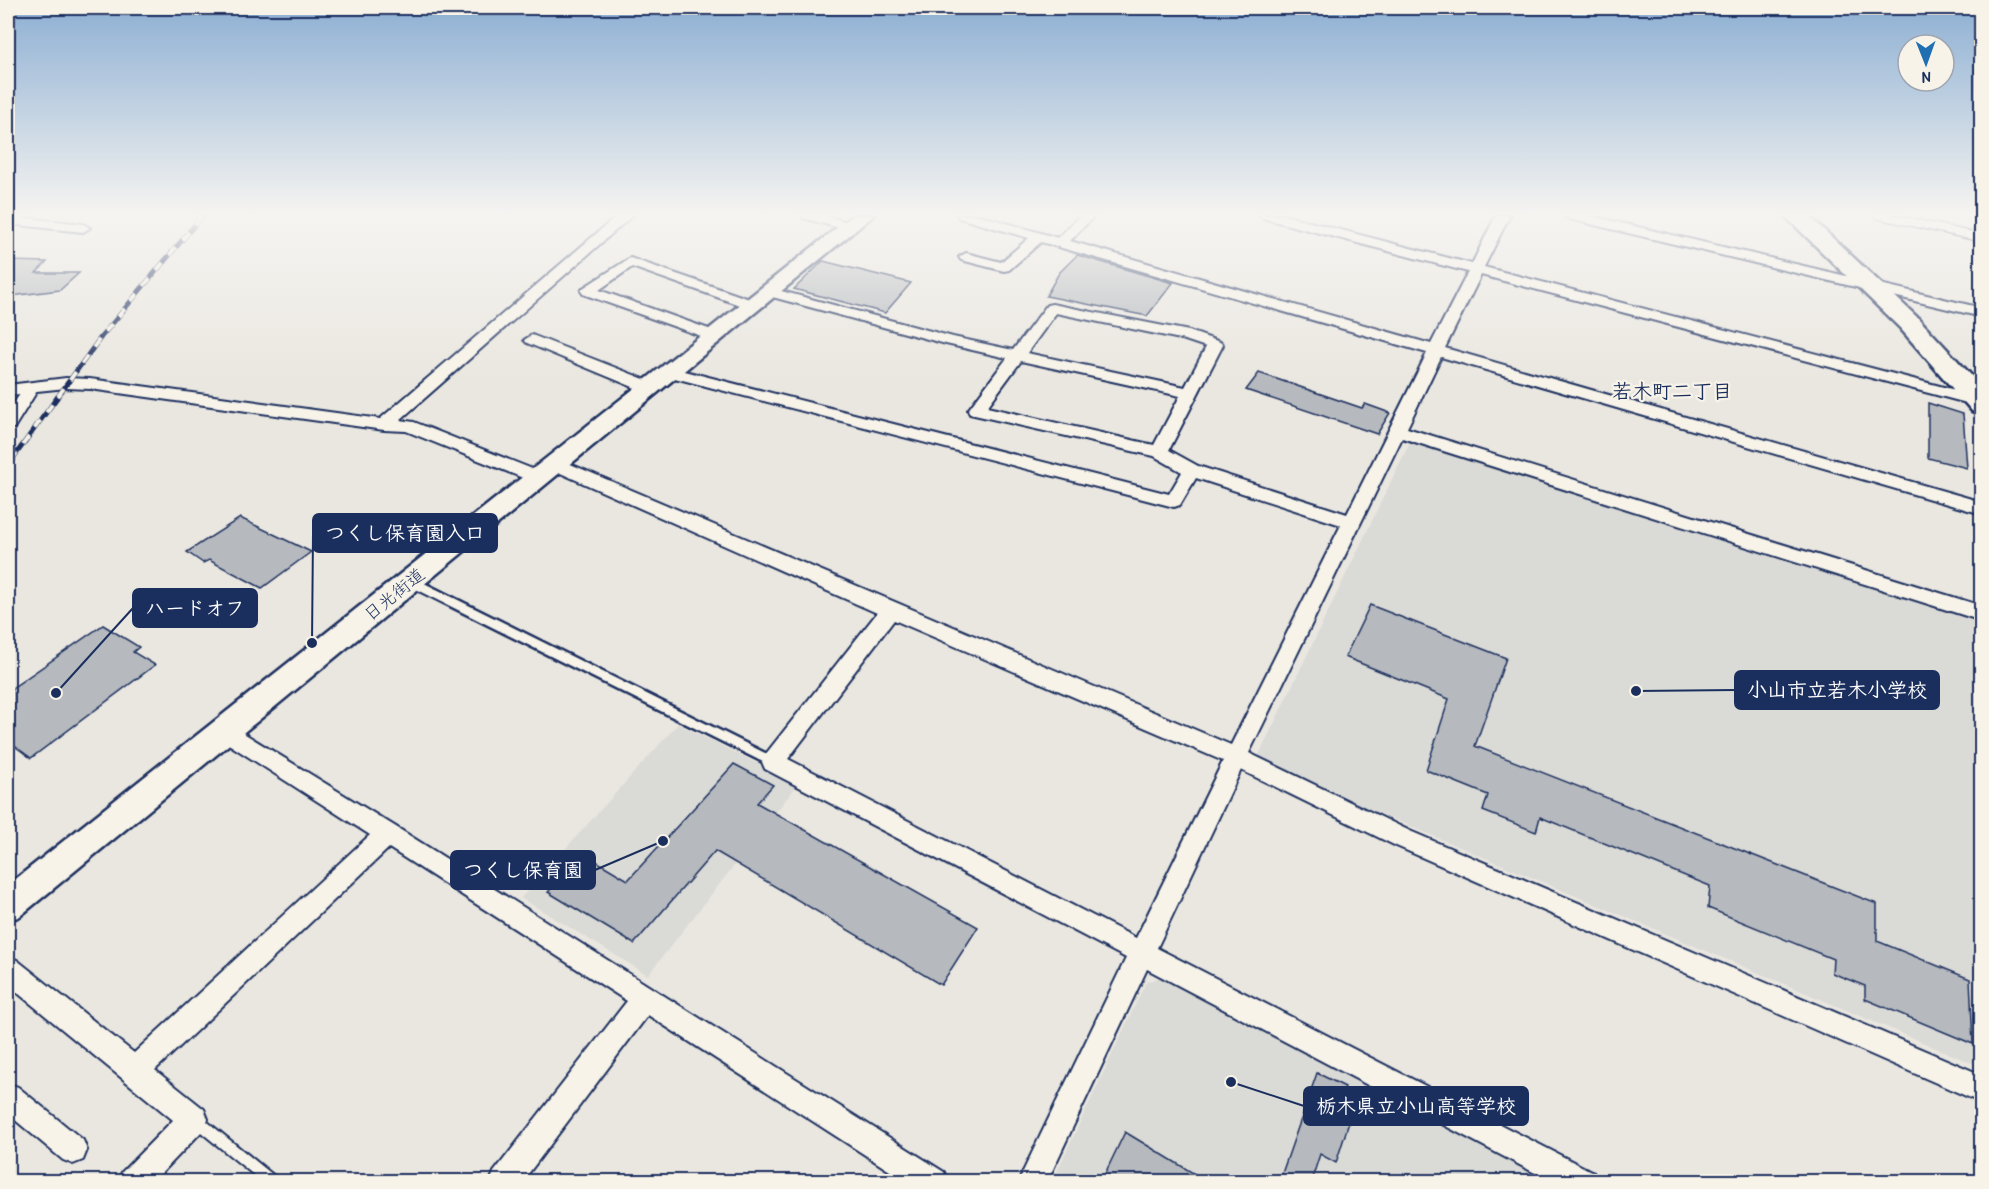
<svg xmlns="http://www.w3.org/2000/svg" width="1989" height="1189" viewBox="0 0 1989 1189" font-family="'Patrick Hand','Klee One',sans-serif">
<rect width="100%" height="100%" fill="#eae7e0"/>
<filter id="ink" filterUnits="userSpaceOnUse"><feTurbulence type="fractalNoise" baseFrequency=".0167" numOctaves="2"/><feDisplacementMap in="SourceGraphic" scale="12" xChannelSelector="R" yChannelSelector="G"/><feConvolveMatrix kernelMatrix="1 2 1 2 8 2 1 2 1" color-interpolation-filters="sRGB"/></filter>
<g filter="url(#ink)">
<path fill="#dadad6" d="M1411 440 1981 622V1067L1256 761Z
M678 724 798 784 648 975 521 898Z
M1165 976 1552 1182H1052L1146 982Z"/>
<path fill="#b6babf" stroke="#1b2f5e" stroke-width="1.5" d="M1077 255 1173 283 1147 316 1046 296 1059 273Z
M8 261 47 262 36 273H79L60 290 11 296 8 300Z
M823 261 911 283 885 313 794 289Z
M1259 373 1362 408 1365 404 1390 413 1377 434 1246 390Z
M1928 403 1963 414 1967 468 1928 458Z
M240 518 311 552 262 588 209 560 203 563 187 552Z
M1370 605 1506 658 1475 746 1877 904V941L1970 979 1973 1044 1865 999V986L1832 973 1833 959 1708 908 1710 886 1540 817 1536 832 1483 811 1488 795 1426 770 1449 699 1345 657Z
M103 625 139 647 133 652 155 665 31 758 8 741V691Z
M734 764 773 785 757 803 978 927 941 985 715 851 634 944 548 892 586 855 628 880Z
M1317 1073 1345 1087 1337 1112 1350 1119 1336 1163 1320 1154 1311 1182H1279Z
M1125 1132 1208 1182H1101Z"/>
<g fill="none" stroke-linecap="round" stroke-linejoin="round">
<defs>
<path id="service-far2" d="M1879 215 1982 238"/>
<path id="service-far1" d="M412 582 773 762"/>
<path id="service" d="M197 1121 272 1182"/>
<path id="minor" d="M618 215H633L400 420 414 422 545 474 548 478 545 482H533L406 431 384 430 90 389 66 388 37 391 14 428 8 429V412L20 394 8 395V385L66 378 90 379 380 419Z
M801 215H823L855 224 857 227 850 231 803 218Z
M957 215H979L1058 238 1080 215H1095L1070 241 1431 344 1468 272 1262 218 1260 215H1283L1472 264 1496 215H1510L1484 267 1982 397V407L1481 275 1445 348 1982 502V514L1441 357 1407 428 1982 606V621L1402 438 1249 753 1410 831 1982 1075V1103L1394 845 1241 770 1157 948 1593 1172 1597 1182H1552L1147 969 1047 1182H1018L1126 958 765 769 762 762 765 755 877 613 549 468 546 464 549 460H561L1231 745 1341 525 1196 478 1180 505 1174 507 663 375 661 372 669 367 1169 494 1182 472 1154 456 970 414 968 410 1007 358 946 344 765 295 763 292 770 288 953 337 1013 350 1047 305 1052 304 1189 331 1220 342 1223 345 1169 450 1198 466 1347 514 1427 353 1041 242 1009 270 1004 271 961 260 959 257 966 253 1001 262 1029 238 959 218ZM1056 313 1185 340 1206 347 1185 387 1027 353ZM1021 361 1180 396 1154 445 987 407ZM894 620 1223 761 1136 938 788 759Z
M1562 215H1587L1982 308V317L1569 219Z
M8 216 83 224 90 228 83 232 8 224Z
M630 258 758 302 760 305 753 309 748 308 632 267 599 290 720 333 723 336 720 339 715 341 583 294 581 291 583 288Z
M532 335 657 384 659 388 651 393 645 392 527 343 524 340Z
M224 721 396 827 944 1172 948 1182H907L648 1015 522 1182H490L494 1172 627 1001 389 848 155 1070 204 1109 208 1119 204 1129 153 1182H118L122 1172 173 1120 8 985V957L17 960 134 1053 370 835 216 736 213 730 216 724Z
M8 1083 18 1087 83 1140 87 1150 83 1160 73 1164 63 1160 8 1114Z"/>
<path id="secondary" d="M853 215H874L20 916 8 921V885Z"/>
<path id="trunk" d="M1784 215H1808L1918 318 1982 387V414L1972 411 1900 328Z"/>
</defs>
<use href="#service-far2" stroke="#1b2f5e" stroke-width="10"/>
<use href="#service-far1" stroke="#1b2f5e" stroke-width="14"/>
<use href="#service" stroke="#1b2f5e" stroke-width="16"/>
<use href="#minor" stroke="#1b2f5e" stroke-width="4"/>
<use href="#secondary" stroke="#1b2f5e" stroke-width="5"/>
<use href="#trunk" stroke="#1b2f5e" stroke-width="5"/>
<use href="#service-far2" stroke="#f7f3e8" stroke-width="7"/>
<use href="#service-far1" stroke="#f7f3e8" stroke-width="9"/>
<use href="#service" stroke="#f7f3e8" stroke-width="12"/>
<use href="#minor" fill="#f7f3e8" fill-rule="evenodd"/>
<use href="#secondary" fill="#f7f3e8" fill-rule="evenodd"/>
<use href="#trunk" fill="#f7f3e8" fill-rule="evenodd"/>
<defs>
<path id="rail-far1" d="M11 461 101 337 203 215"/>
<path id="rail" d="M8 465 12 460"/>
</defs>
<use href="#rail-far1" stroke="#1b2f5e" stroke-width="5"/>
<use href="#rail" stroke="#1b2f5e" stroke-width="7"/>
<use href="#rail-far1" stroke="#f7f3e8" stroke-width="4" stroke-dasharray="10" stroke-linecap="butt"/>
<use href="#rail" stroke="#f7f3e8" stroke-width="4.5" stroke-dasharray="14" stroke-linecap="butt"/>
</g>
</g>
<linearGradient id="sky" x2="0" y2="1"><stop stop-color="#8cafd3"/><stop offset="0.56" stop-color="#f6f4f1"/><stop offset="1" stop-color="#f6f4f1" stop-opacity="0"/></linearGradient>
<rect width="1989" height="382" fill="url(#sky)"/>
<g text-anchor="middle" dominant-baseline="central" stroke-width="4.5" stroke-linejoin="round" paint-order="stroke">
<g font-size="18" fill="#1b2f5e" stroke="#f7f3e8">
<text transform="translate(394 594) rotate(-39)">日光街道</text>
</g>
<g font-size="20" font-weight="bold" fill="#1b2f5e" stroke="#f7f3e8">
<text x="1672" y="390">若木町二丁目</text>
</g>
</g>
<path fill="none" stroke="#1b2f5e" stroke-width="2" d="M312 643L313 533M56 693L133 608M1636 691L1735 690M663 841L595 870M1231 1082L1304 1106"/>
<g fill="#1b2f5e" stroke="#f7f3e8" stroke-width="2">
<circle cx="312" cy="643" r="6"/>
<circle cx="56" cy="693" r="6"/>
<circle cx="1636" cy="691" r="6"/>
<circle cx="663" cy="841" r="6"/>
<circle cx="1231" cy="1082" r="6"/>
</g>
<g fill="#1b2f5e" stroke="#1b2f5e" stroke-width="2">
<rect x="313" y="514" width="184" height="38" rx="6"/>
<rect x="133" y="589" width="124" height="38" rx="6"/>
<rect x="1735" y="671" width="204" height="38" rx="6"/>
<rect x="451" y="851" width="144" height="38" rx="6"/>
<rect x="1304" y="1087" width="224" height="38" rx="6"/>
</g>
<g font-size="20" text-anchor="middle" font-weight="bold" fill="#fff">
<text x="405" y="540">つくし保育園入口</text>
<text x="195" y="615">ハードオフ</text>
<text x="1837" y="697">小山市立若木小学校</text>
<text x="523" y="877">つくし保育園</text>
<text x="1416" y="1113">栃木県立小山高等学校</text>
</g>
<rect width="1989" height="1189" fill="none" stroke="#f7f3e8" stroke-width="30"/>
<rect x="15" y="15" width="1959" height="1159" fill="none" stroke="#1b2f5e" stroke-width="2" filter="url(#ink)"/>
<g transform="translate(1926 63) rotate(179)"><circle r="28" fill="#f7f3e8" stroke="#9fa5b1" stroke-width="1.5"/>
<path d="M0-4.5L10 22L0 15L-10 22Z" fill="#1f6fb2"/>
<text y="-9" font-size="16" font-weight="bold" text-anchor="middle" fill="#1b2f5e">N</text>
</g>
</svg>
